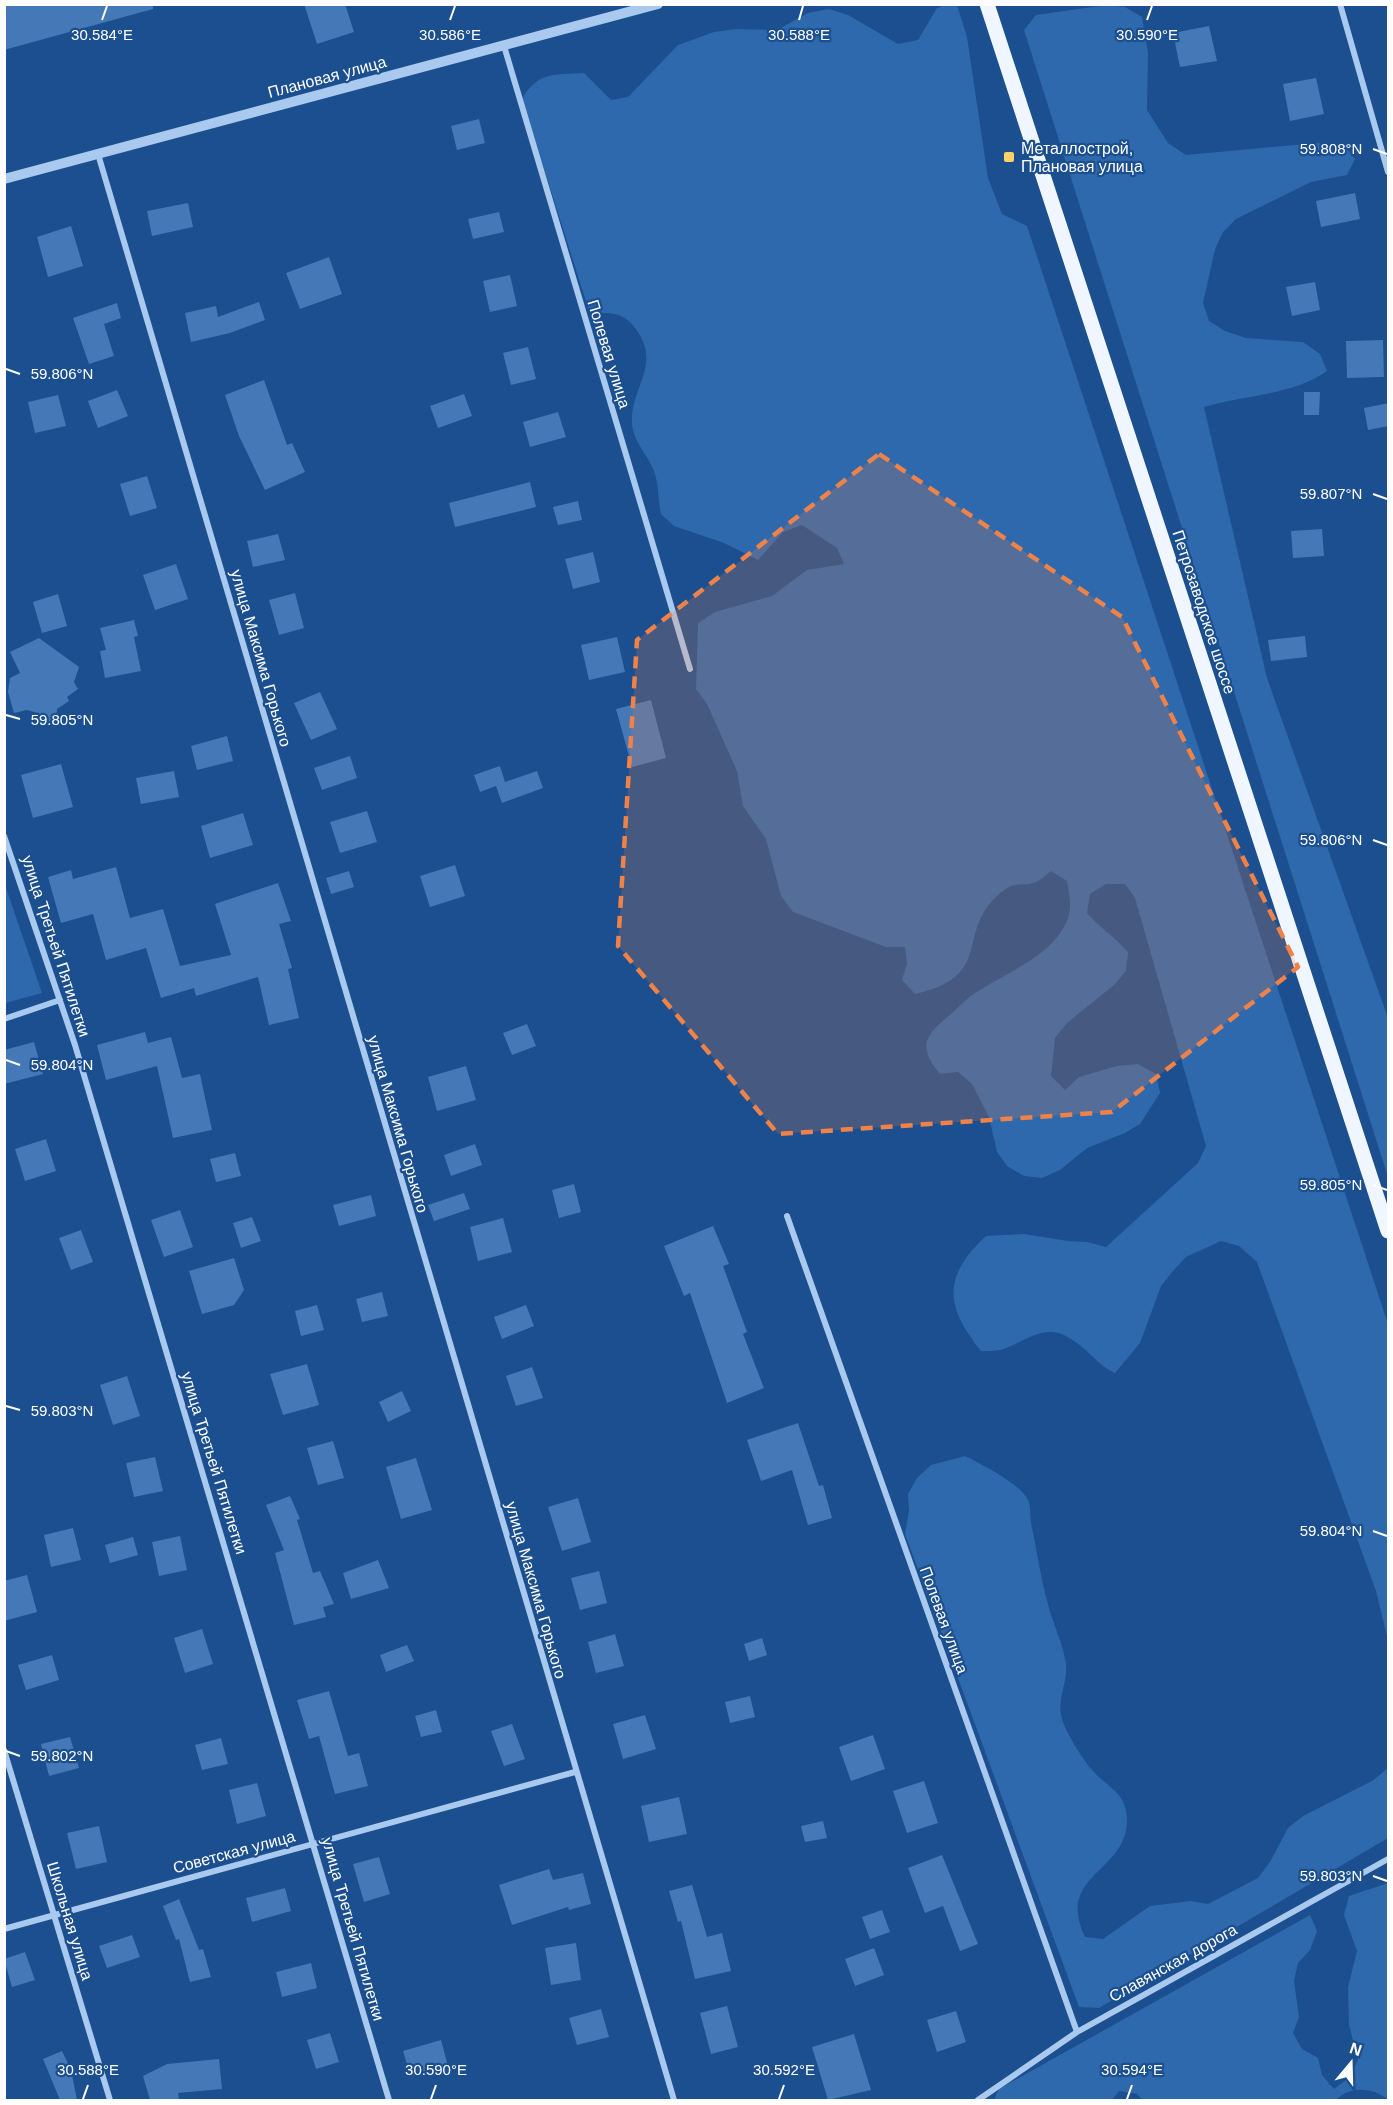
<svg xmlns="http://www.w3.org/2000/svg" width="1393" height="2105" viewBox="0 0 1393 2105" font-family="Helvetica,sans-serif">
<rect width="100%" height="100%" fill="#1b4f8f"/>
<path fill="#2e69ad" d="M945 5H957L967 37 988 178 1002 214 1027 226 1388 1324V1640L1376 1591 1257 1262 1239 1246 1221 1241 1186 1257 1173 1271 1161 1286 1140 1343 1115 1373C1097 1365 1088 1349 1071 1339 1044 1321 1025 1343 1000 1350 994 1351 987 1351 981 1351 945 1306 942 1277 986 1236L1024 1234 1068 1241 1087 1242 1106 1247 1198 1163 1206 1146 1135 898 1125 884H1106L1090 894 1087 913C1100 928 1115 937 1128 952L1126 971 1114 985 1067 1023 1055 1038 1051 1076 1065 1090 1079 1077 1117 1066 1138 1064 1156 1074 1160 1093 1140 1124 1125 1133 1087 1148 1060 1170 1042 1178 1024 1176 1007 1166 997 1152 989 1117 972 1084 958 1072 940 1074C933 1065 924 1054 927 1041 931 1029 943 1021 952 1013 961 1005 969 996 980 990 1010 971 1055 954 1068 918 1072 906 1069 893 1067 881L1051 871C1047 874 1041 880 1036 882 1019 888 1016 879 998 895 955 934 995 976 915 994L902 980 907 964 905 947H886L793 912 781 896 766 839 743 806 737 771 707 704 696 689 698 623 715 612 772 596 807 570 844 564 837 548 802 525 783 532 758 560 724 543 674 526 661 514C658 502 659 489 656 478 652 458 633 444 632 423 630 387 663 364 635 328 623 312 609 312 590 314L522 99C538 71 555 75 584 73L611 100 628 97 678 45 714 32 736 29 777 30 808 13 829 9 848 15 898 44 918 40 937 8Z
M1106 5 1125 7 1142 17 1148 53 1147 110 1168 143 1186 155 1317 143 1344 145 1355 159 1347 175 1311 182 1236 219 1223 232 1215 249 1203 303 1209 321 1225 331 1246 338 1303 342 1320 354 1327 371C1291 396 1244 395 1204 407L1267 678 1388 1018V1177L1024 30 1036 15Z
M4 882 42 993 5 1003H4Z
M965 1456C981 1464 1021 1484 1028 1500 1031 1506 1030 1516 1031 1523 1037 1551 1041 1580 1049 1608 1054 1626 1063 1644 1066 1664 1068 1684 1055 1701 1063 1722 1067 1734 1085 1763 1094 1772 1108 1788 1126 1792 1127 1819 1128 1873 1055 1874 1085 1937L1103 1939 1150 1906 1191 1901 1208 1904 1258 1878 1270 1862 1288 1828 1303 1816 1372 1781 1388 1768V1838L1099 2008 1079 2007 905 1534 909 1511 908 1494 917 1478 931 1465Z
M1388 1883V2100C1373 2087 1350 2086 1336 2100H1143L1137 2094 1119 2091 1112 2100H994L999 2089 1310 1915 1317 1931 1310 1950 1298 1963 1294 1981 1299 2017 1293 2033 1302 2049 1318 2058 1322 2075 1334 2089 1350 2077 1358 2060 1349 2025 1348 1987 1357 1951 1344 1915 1349 1896Z"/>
<path fill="#4478b7" d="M4 4H153V9L4 50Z
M304 4H345L354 32 317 44Z
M1209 26 1217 61 1180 67 1173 33Z
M1316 78 1324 114 1290 121 1283 84Z
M479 119 485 143 457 150 451 126Z
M1355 193 1360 219 1321 227 1316 201Z
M188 203 193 227 152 236 147 211Z
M499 212 504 232 473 239 468 219Z
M71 226 83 266 48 277 37 237Z
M329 257 342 294 300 309 286 273Z
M510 275 517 306 490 312 483 281Z
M1315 282 1320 310 1292 316 1286 287Z
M259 302 265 320 230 333 191 342 185 313 216 306 218 317Z
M117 303 121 318 104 324 114 356 89 364 73 318Z
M1383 340 1384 377 1347 378 1346 341Z
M528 347 536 379 511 385 503 353Z
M264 380 287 445 292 443 305 472 265 490 239 436 225 395Z
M117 390 128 416 98 428 88 401Z
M1304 392H1320L1319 415H1304Z
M464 394 472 416 438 428 430 406Z
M58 395 66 426 35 433 28 402Z
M1389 403V426L1368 430 1364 408Z
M558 412 566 437 530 447 523 422Z
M147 476 157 508 130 516 120 484Z
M530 482 536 507 455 527 449 503Z
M578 501 582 520 558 525 553 507Z
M1322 529 1324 556 1293 558 1291 531Z
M278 534 285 560 253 567 247 541Z
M593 552 600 582 573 589 565 559Z
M176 564 188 599 155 610 143 575Z
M295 593 304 628 279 635 269 600Z
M58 594 67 626 42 633 33 602Z
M134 620 138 636 134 637 141 671 105 678 100 651 106 650 100 628Z
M1305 636 1307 657 1271 661 1268 640Z
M617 637 625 672 589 680 581 645Z
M39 638 79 667 74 682 78 689 67 697 69 701 57 709 56 719 48 722 40 720 38 713 27 710 14 713 8 692 10 678 20 673 10 652Z
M320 692 337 729 311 740 294 703Z
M651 700 666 758 632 767 616 709Z
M227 736 233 761 197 770 191 746Z
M350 756 357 778 322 790 314 768Z
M61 764 73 807 33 818 21 775Z
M500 766 505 782 537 771 543 788 502 803 496 786 480 792 474 775Z
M174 771 179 797 141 804 136 778Z
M367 811 377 842 340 853 330 822Z
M243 813 253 845 210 858 201 826Z
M455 865 465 896 430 907 420 876Z
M116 867 130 918 163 909 180 966 231 955 215 904 278 883 291 921 279 924 292 968 288 969 299 1018 269 1025 258 977 196 996 194 988 161 998 146 948 106 960 93 914 61 923 48 877 71 870 73 879Z
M349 871 354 887 331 894 326 878Z
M527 1024 536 1046 512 1055 503 1033Z
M145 1032 148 1043 171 1037 182 1078 200 1074 212 1130 173 1138 157 1066 106 1080 97 1045Z
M34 1042 43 1074 4 1084V1050Z
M466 1066 476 1100 437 1111 428 1077Z
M46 1139 56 1171 25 1181 15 1149Z
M475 1144 482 1165 451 1176 444 1155Z
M235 1153 241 1176 216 1182 210 1159Z
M574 1184 581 1212 559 1218 552 1190Z
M464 1193 470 1209 434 1221 428 1205Z
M371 1195 376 1216 339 1226 333 1205Z
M180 1210 193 1247 164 1257 151 1220Z
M252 1217 261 1241 241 1248 233 1223Z
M503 1218 512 1252 478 1261 470 1227Z
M713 1226 729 1264 723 1266 747 1332 743 1334 764 1388 727 1403 690 1293 684 1296 664 1246Z
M81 1230 93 1262 71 1270 59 1238Z
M234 1258 244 1290 234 1305 202 1314 189 1271Z
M382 1292 388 1316 362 1322 356 1299Z
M317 1305 324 1330 301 1336 295 1311Z
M526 1305 534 1326 502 1339 494 1317Z
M307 1364 319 1405 283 1415 270 1374Z
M532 1367 543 1398 516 1406 506 1376Z
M127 1376 140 1416 113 1425 100 1385Z
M402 1391 411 1411 388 1422 379 1402Z
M798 1423 819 1486 823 1485 832 1518 808 1525 792 1470 761 1481 747 1440Z
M333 1441 344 1478 318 1485 307 1448Z
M155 1457 163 1491 134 1497 126 1463Z
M416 1458 432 1510 401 1519 386 1467Z
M290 1496 300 1519 297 1520 313 1573 320 1571 334 1604 323 1607 326 1617 294 1625 275 1553 284 1550 266 1505Z
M578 1498 591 1542 562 1551 548 1507Z
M73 1528 81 1560 51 1567 44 1535Z
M180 1536 187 1570 159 1576 152 1542Z
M133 1537 138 1555 110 1563 105 1545Z
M378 1560 389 1588 351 1599 343 1573Z
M599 1571 607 1603 580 1610 571 1578Z
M27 1575 37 1612 4 1621V1581Z
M202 1629 213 1664 185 1673 174 1638Z
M615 1634 624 1666 596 1673 588 1642Z
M762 1638 767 1655 749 1661 744 1644Z
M407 1645 414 1661 386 1672 380 1655Z
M52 1655 59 1680 26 1690 18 1665Z
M329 1691 348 1756 359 1753 368 1786 335 1794 319 1736 309 1739 297 1700Z
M750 1696 755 1717 730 1723 725 1702Z
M436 1710 442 1732 421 1737 415 1716Z
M645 1715 656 1749 623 1759 613 1724Z
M512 1724 525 1759 504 1766 491 1731Z
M873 1735 885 1769 851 1781 839 1747Z
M70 1737 79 1768 49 1776 41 1744Z
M221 1738 228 1764 202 1770 195 1745Z
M924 1781 938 1823 907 1833 893 1791Z
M257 1783 266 1816 237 1824 229 1790Z
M679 1797 687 1834 649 1842 641 1806Z
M823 1821 827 1838 805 1842 801 1826Z
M99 1826 107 1862 76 1869 67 1833Z
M942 1855 978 1944 960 1951 943 1906 925 1913 908 1868Z
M379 1857 390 1894 364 1902 353 1864Z
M549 1869 553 1880 583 1873 591 1904 569 1910 568 1907 512 1925 499 1885Z
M692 1885 707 1937 722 1933 731 1971 695 1979 681 1921 678 1922 669 1891Z
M285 1888 291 1911 252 1922 246 1898Z
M179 1899 199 1950 203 1949 211 1977 190 1982 179 1939 176 1940 163 1906Z
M882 1910 890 1932 870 1939 862 1917Z
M132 1935 140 1957 107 1968 99 1946Z
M576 1943 581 1980 551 1985 545 1948Z
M874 1948 884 1975 855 1986 845 1959Z
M25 1952 35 1980 12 1987 4 1959Z
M311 1963 317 1988 282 1997 276 1972Z
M727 2006 738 2047 711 2054 700 2013Z
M601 2009 609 2037 577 2045 569 2018Z
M956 2011 966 2042 937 2052 927 2020Z
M330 2033 339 2062 316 2069 307 2040Z
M854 2034 871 2090 828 2100 812 2047Z
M441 2040 448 2066 411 2077 403 2051Z
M62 2051 71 2070 77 2100H60L43 2059Z
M219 2059 222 2089 178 2093 179 2100H150L143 2076 167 2064Z"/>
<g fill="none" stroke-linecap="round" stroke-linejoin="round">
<path stroke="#a9c9ee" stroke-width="6" d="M1340 4 1388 172
M504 46 690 669
M98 154 674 2100
M4 836 75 1045 389 2100
M4 1019 60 1000
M787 1216 1077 2032
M4 1750 110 2100
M4 1929 575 1772
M978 2100 1077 2032 1388 1859"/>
<path stroke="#a9c9ee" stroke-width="10" d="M4 179 658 4"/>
<path stroke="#f0f6ff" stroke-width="15" d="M987 4 1388 1231"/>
</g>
<path fill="#ee8249" fill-opacity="0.2" stroke="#ee8249" stroke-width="4.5" stroke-dasharray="12 8" stroke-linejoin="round" d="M879 454 1122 617 1298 967 1112 1112 778 1134 618 946 637 640Z"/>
<path fill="none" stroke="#fff" stroke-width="2" d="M102 20 107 6M450 20 455 6M799 20 803 6M1147 20 1152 6M1373 149 1387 154M6 369 20 374M1373 494 1387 499M6 715 20 719M1373 840 1387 845M6 1060 20 1065M1373 1185 1387 1190M6 1406 20 1410M1373 1531 1387 1536M6 1751 20 1756M1373 1876 1387 1881M83 2099 88 2085M431 2099 436 2085M779 2099 784 2085M1127 2099 1132 2085"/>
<rect fill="#ffd166" stroke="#1b4f8f" stroke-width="2" x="1003" y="151" width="12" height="12" rx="3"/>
<g text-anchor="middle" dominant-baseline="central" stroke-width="4.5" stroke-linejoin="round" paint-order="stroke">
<g font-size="16" fill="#fff" stroke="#1b4f8f">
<text transform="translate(327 77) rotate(-15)">Плановая улица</text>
<text transform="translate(609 354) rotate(73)">Полевая улица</text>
<text transform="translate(1204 612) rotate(72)">Петрозаводское шоссе</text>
<text transform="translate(261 658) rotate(74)">улица Максима Горького</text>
<text transform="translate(56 946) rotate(72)">улица Третьей Пятилетки</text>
<text transform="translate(398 1124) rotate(74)">улица Максима Горького</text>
<text transform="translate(214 1463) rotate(73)">улица Третьей Пятилетки</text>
<text transform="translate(536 1590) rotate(74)">улица Максима Горького</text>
<text transform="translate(944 1620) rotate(70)">Полевая улица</text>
<text transform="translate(234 1852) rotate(-15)">Советская улица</text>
<text transform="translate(70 1921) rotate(73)">Школьная улица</text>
<text transform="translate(353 1929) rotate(74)">улица Третьей Пятилетки</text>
<text transform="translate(1173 1963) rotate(-29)">Славянская дорога</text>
</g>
<g font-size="16" fill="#fff" stroke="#1b4f8f" text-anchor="start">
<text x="1021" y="148">Металлострой,<tspan x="1021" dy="18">Плановая улица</tspan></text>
</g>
</g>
<g font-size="15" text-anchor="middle" fill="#fff" stroke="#1b4f8f" stroke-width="4.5" stroke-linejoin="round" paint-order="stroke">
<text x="102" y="40">30.584°E</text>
<text x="1147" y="40">30.590°E</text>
<text x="450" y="40">30.586°E</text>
<text x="799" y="40">30.588°E</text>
<text x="1331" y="154">59.808°N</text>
<text x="62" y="379">59.806°N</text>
<text x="1331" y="499">59.807°N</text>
<text x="62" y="725">59.805°N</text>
<text x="1331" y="845">59.806°N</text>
<text x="62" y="1070">59.804°N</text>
<text x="1331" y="1190">59.805°N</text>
<text x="62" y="1416">59.803°N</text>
<text x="1331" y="1536">59.804°N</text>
<text x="62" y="1761">59.802°N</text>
<text x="1331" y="1881">59.803°N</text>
<text x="88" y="2075">30.588°E</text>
<text x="436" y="2075">30.590°E</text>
<text x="784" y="2075">30.592°E</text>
<text x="1132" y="2075">30.594°E</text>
</g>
<rect width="1393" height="2105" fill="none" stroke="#ffffff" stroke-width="12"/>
<g transform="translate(1351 2063) rotate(19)" stroke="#1b4f8f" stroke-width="4.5" paint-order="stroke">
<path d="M0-4.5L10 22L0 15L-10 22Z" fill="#ffffff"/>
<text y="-9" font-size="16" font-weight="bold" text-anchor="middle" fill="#ffffff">N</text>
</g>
</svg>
